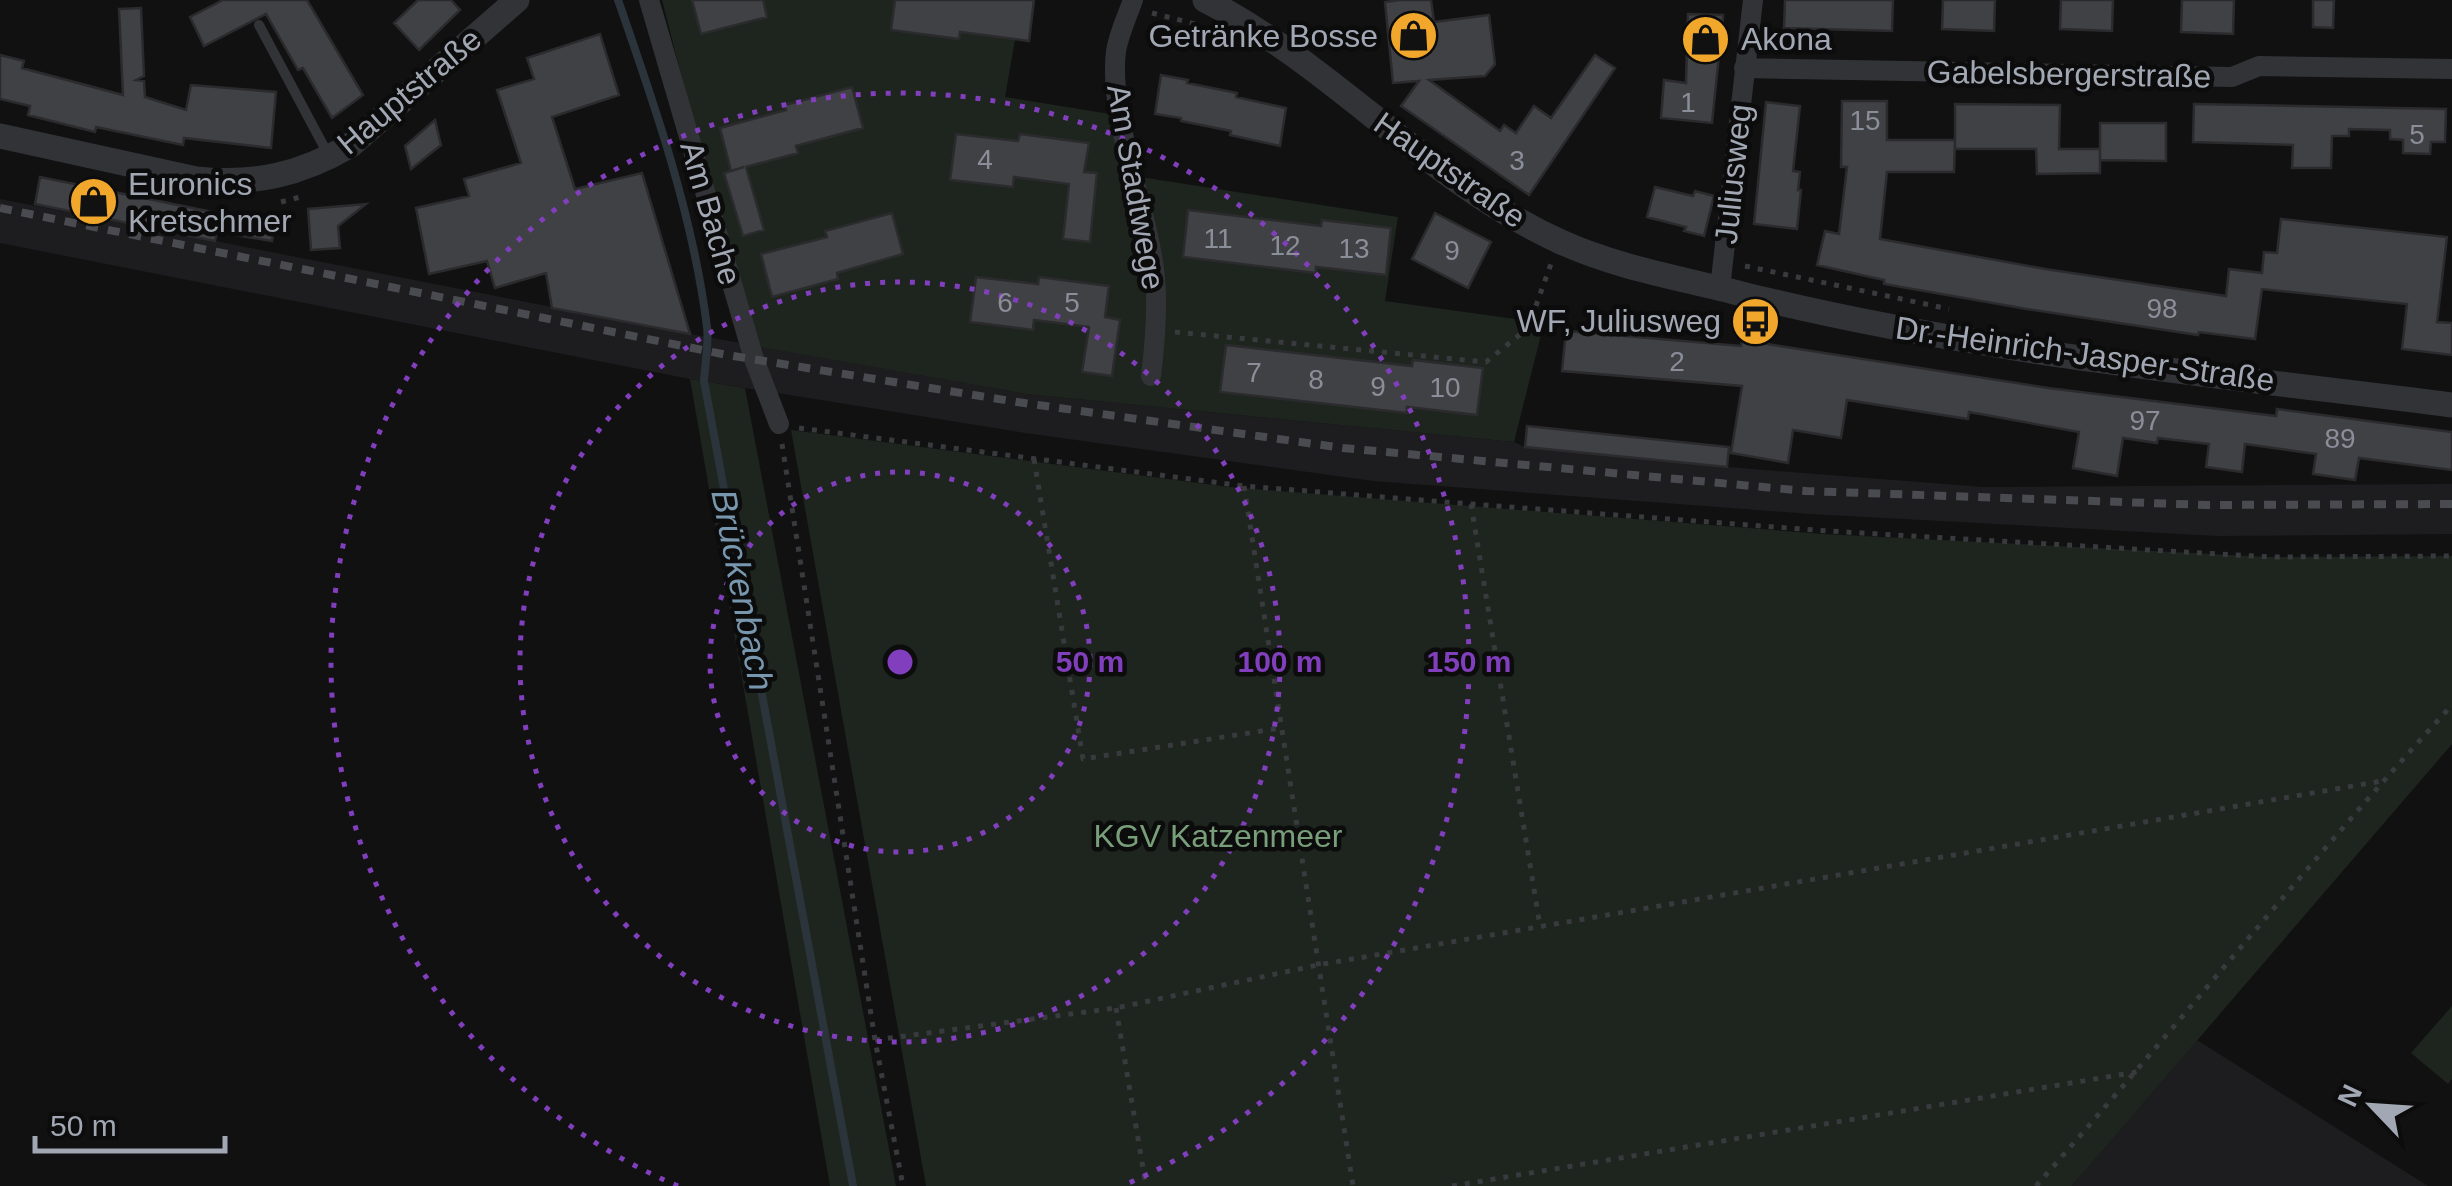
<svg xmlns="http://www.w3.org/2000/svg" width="2452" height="1186" viewBox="0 0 2452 1186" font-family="Arial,sans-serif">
<rect width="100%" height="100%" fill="#111112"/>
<path fill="#1d1d1f" d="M0 199 690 334 1026 394 1514 442 1525 447 1727 467 1983 487 2452 484V534L2218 536 1811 514 1373 481 1025 433 690 379 0 243Z
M2197 1040 2428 1186H2072Z"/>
<path fill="#1d251e" d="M662 0H1034L1015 40 1005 97 1122 116 1134 176 1398 217 1385 301 1544 323 1514 442 1026 394 750 345Z
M690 379 745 388 896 1186H830Z
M791 430 1229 487 1823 534 2270 557 2452 556V744L2072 1186H926Z
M2452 1006V1079L2448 1084 2411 1053Z"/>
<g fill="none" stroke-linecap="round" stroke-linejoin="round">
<path stroke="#2a343a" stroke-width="8" d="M618 0C655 106 693 215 707 327 709 344 705 364 704 381L853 1186"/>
</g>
<path fill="#404145" stroke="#2b2b2e" stroke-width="2.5" d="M223 0H307L363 95 332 118 303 68 298 70 266 14 204 46 190 17Z
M418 0H451L460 10 419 50 394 23Z
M692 0H763L767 17 701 34Z
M895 0H1034L1029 41 960 32 959 39 891 30Z
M1400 0H1431L1434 22 1489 15 1495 64 1485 76 1429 80 1500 131 1504 125 1516 133 1534 106 1551 118 1595 55 1615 68 1529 195 1401 106 1419 81 1393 83 1385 2Z
M1785 0H1893L1892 31 1784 28Z
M1943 0H1995L1994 31 1942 29Z
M2061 0H2113L2112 31 2060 29Z
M2182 0H2234L2233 34 2181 32Z
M2313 0H2334L2333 28 2313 27Z
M141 8 144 76 136 80 144 81 145 97 186 110 191 85 276 92 271 148 184 138 183 145 96 127 95 132 28 115 30 106 0 99V55L24 61 22 68 123 95 119 9Z
M1688 14 1723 15 1722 55H1719L1712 123 1661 118 1664 80 1686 83Z
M600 34 619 95 552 117 575 189 642 173 690 334 552 308 546 273 495 288 487 261 429 274 416 208 469 196 464 179 521 163 497 90 534 79 527 58Z
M1161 75 1188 80 1187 83 1237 93 1236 97 1286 108 1280 146 1230 135 1231 131 1181 121V118L1155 114Z
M852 87 863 128 796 146 798 153 746 167 764 230 743 236 724 173 744 167 731 171 720 128 786 110 785 105Z
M1842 101H1887V140H1955L1954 172H1887L1880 239 2045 269 2226 296 2229 269 2262 273 2264 252 2277 253 2281 219 2447 237 2437 322 2452 323V355L2402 349 2407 304 2262 289 2255 339 2199 332 2198 335 2027 309 1884 284V280L1817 265 1825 231 1839 234 1847 167H1841Z
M1766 102 1800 106 1793 171 1800 172 1798 190H1801L1797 229 1754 224Z
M1955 104 2060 105 2059 149H2100V173L2037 174 2036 149H1955Z
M2194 104 2446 109 2445 142H2431L2430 154 2403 153V140L2390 139V130L2349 129V136H2332L2331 168H2292L2293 145 2193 142Z
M435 120 441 145 411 169 405 146Z
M2100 123H2166V161L2100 160Z
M956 134 1018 141 1020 134 1089 143 1084 172 1097 173 1090 242 1063 239 1069 184 1014 177 1013 187 950 180Z
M40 177 242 218 275 222 272 241 217 232 215 241 35 204Z
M1655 187 1693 196 1695 191 1714 196 1704 236 1684 231 1686 227 1647 217Z
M366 204 338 226 340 248 311 250 308 209Z
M1188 210 1321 226 1322 220 1391 228 1386 275 1316 267V273L1183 257Z
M892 213 903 254 837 273 838 279 772 297 761 254 827 237 825 231Z
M1435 213 1491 242 1468 288 1412 259Z
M976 277 1038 284 1039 277 1109 286 1105 317 1120 320 1112 376 1082 372 1089 327 1034 320 1033 330 970 322Z
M1566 331 1741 346 1742 340 2048 388 2276 416 2277 409 2452 432V470L2359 458 2355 480 2313 474 2316 454 2245 444 2242 472 2206 467 2209 444 2158 438 2157 443 2123 438 2117 476 2073 468 2079 432 1969 412 1968 419 1847 400 1841 438 1793 430 1788 463 1731 453 1742 386 1562 371Z
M1226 345 1412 366 1413 360 1483 368 1477 415 1407 407V413L1220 392Z
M1527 426 1729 447 1727 467 1525 447Z"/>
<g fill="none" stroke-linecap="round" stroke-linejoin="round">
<path stroke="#383a3e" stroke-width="5" stroke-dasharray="5 8" stroke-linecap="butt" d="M1152 13 1195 24
M281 202 304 196
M1745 266 1949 309
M1175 332 1486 362 1528 328 1552 261
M799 428 1244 486 1471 504 1828 531 2270 557 2452 556
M782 444 875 1040 903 1186
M1034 459 1083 759 1281 728
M1244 486 1353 1186
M1471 504 1540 926
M1116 1008 1146 1186
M875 1040 1116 1008 1318 965 2382 781
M1452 1186 2137 1072
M2036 1186C2177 1027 2309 861 2452 705"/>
<path stroke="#323337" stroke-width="10" d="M259 25 329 156"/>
<path stroke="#323337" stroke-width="20" d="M649 0 754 359 779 424
M1133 0C1127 17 1119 33 1116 51 1108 119 1148 208 1155 277 1158 310 1155 343 1151 376
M1744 68 2232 77 2259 66 2452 69
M1720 288 1753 0"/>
<path stroke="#323337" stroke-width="25" d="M1205 0C1333 65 1429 182 1561 242 1618 268 1681 278 1742 294 1974 352 2215 375 2452 405
M0 136 196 179C254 185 300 175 351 145L517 0"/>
<path stroke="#494b50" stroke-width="8" stroke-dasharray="12 10" stroke-linecap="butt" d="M0 208 727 355 1017 402 1343 448 1806 491 2207 505 2452 504"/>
</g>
<g fill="none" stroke="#813fbd" stroke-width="5" stroke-dasharray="5 10">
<circle cx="900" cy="662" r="190"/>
<circle cx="900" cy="662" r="380"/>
<path d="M678 1186A569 569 0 1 1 1122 1186"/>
</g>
<defs>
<symbol id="shop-disc" viewBox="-11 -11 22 22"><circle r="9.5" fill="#f0a72b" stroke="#0c0c0d"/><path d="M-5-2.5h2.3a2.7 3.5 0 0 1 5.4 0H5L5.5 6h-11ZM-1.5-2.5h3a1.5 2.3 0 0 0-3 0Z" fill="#111"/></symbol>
<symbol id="bus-disc" viewBox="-11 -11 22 22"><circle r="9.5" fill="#f0a72b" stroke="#0c0c0d"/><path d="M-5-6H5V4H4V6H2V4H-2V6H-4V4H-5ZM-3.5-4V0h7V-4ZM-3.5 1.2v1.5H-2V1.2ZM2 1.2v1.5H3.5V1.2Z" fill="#111"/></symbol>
</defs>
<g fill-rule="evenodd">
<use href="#shop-disc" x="1386" y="8" width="55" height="55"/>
<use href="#shop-disc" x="1678" y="12" width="55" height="55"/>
<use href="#shop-disc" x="66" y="174" width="55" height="55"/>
<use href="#bus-disc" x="1728" y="294" width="55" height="55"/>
</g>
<g text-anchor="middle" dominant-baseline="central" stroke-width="9" stroke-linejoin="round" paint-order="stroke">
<g font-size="28" fill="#8a8e98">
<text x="1688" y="102">1</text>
<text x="1865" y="120">15</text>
<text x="2417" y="134">5</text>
<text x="985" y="159">4</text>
<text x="1517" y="160">3</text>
<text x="1218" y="238">11</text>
<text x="1285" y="245">12</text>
<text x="1354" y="248">13</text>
<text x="1452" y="250">9</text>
<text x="1005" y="302">6</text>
<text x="1072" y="302">5</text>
<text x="2162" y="308">98</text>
<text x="1677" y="361">2</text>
<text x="1254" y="372">7</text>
<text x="1316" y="379">8</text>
<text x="1378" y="386">9</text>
<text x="1445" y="387">10</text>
<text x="2145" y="420">97</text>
<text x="2340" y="438">89</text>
</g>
<g font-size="32" fill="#a2a8b3" stroke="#0c0c0d" text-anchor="end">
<text x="1378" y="36">Getränke Bosse</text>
<text x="1741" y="39" text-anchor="start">Akona</text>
<text x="128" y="184" text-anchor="start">Euronics<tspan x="128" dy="37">Kretschmer</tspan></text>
<text x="1721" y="321">WF, Juliusweg</text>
</g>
<g font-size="32" fill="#a2a8b3" stroke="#0c0c0d">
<text transform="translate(2069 74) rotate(1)">Gabelsbergerstraße</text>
<text transform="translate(409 91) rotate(-40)">Hauptstraße</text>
<text transform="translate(1450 170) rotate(35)">Hauptstraße</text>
<text transform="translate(1733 174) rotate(-84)">Juliusweg</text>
<text transform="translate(1136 187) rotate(80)">Am Stadtwege</text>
<text transform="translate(711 213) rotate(74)">Am Bache</text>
<text transform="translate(2085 354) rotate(8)">Dr.-Heinrich-Jasper-Straße</text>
</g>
<g font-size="32" fill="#799e7a" stroke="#0c0c0d">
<text x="1218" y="836">KGV Katzenmeer</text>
</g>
<g font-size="35" font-style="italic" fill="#7897ae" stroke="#0c0c0d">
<text transform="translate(743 590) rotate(79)">Brückenbach</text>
</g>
</g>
<circle cx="900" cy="662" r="15" fill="#813fbd" stroke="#0c0c0d" stroke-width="5"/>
<g font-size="30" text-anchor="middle" font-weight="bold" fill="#813fbd" stroke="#0c0c0d" stroke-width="9" stroke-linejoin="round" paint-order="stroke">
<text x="1090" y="672">50 m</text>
<text x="1280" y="672">100 m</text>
<text x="1469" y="672">150 m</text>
</g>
<g transform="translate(2372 1106) rotate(295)" stroke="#0c0c0d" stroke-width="8" paint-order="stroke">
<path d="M0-8L18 38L0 25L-18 38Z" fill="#a2a8b3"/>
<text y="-15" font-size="28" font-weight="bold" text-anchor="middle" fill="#a2a8b3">N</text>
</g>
<path d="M35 1136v15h190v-15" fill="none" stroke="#a2a8b3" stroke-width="5"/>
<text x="50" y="1136" font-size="30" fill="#a2a8b3" stroke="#0c0c0d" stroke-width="8" paint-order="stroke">50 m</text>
</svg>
